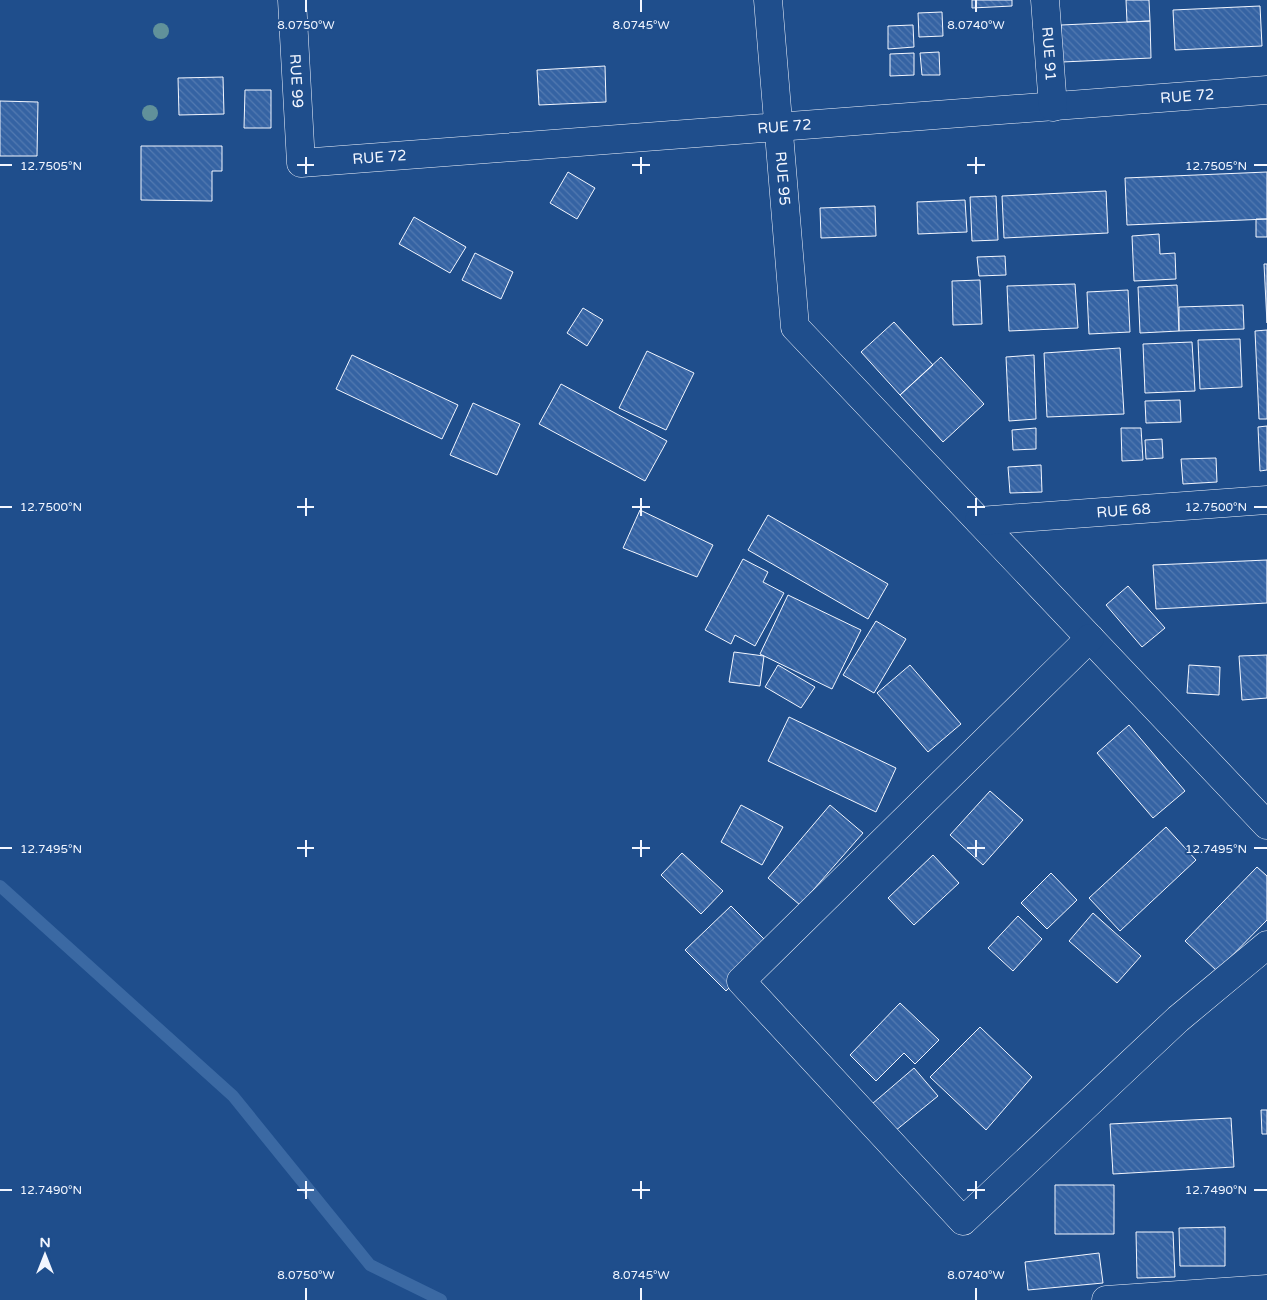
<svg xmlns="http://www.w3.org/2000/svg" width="1267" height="1300" viewBox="0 0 1267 1300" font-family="'Varela Round',sans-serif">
<defs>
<pattern id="building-back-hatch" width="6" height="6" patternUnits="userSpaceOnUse" patternTransform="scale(1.25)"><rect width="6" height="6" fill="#3563a3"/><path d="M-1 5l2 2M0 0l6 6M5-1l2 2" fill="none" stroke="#537ab1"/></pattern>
</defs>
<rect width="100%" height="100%" fill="#1f4e8c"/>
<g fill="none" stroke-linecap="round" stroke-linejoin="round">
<path stroke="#3b69a3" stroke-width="12" d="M0 886 233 1096 370 1265 441 1300"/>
</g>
<path fill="url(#building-back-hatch)" stroke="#f2f6ff" d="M972 0H1012V6L972 8Z
M1126 0H1149L1150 21 1127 22Z
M1260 6 1262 46 1175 50 1173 10Z
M942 12 943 36 919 37 918 13Z
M1150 21 1151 58 1062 62 1061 25Z
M913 25 914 47 888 49V26Z
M939 52 940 75H922L920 53Z
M914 53V75L890 76V54Z
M605 66 606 102 539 105 537 70Z
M223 77 224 114 179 115 178 78Z
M245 90H271V128H244Z
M0 101 38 102 37 156H0Z
M141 146H222V171H212V201L141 200Z
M568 172 595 188 577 219 550 203Z
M1267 172V219L1127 225 1125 178Z
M1106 191 1108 233 1004 238 1002 196Z
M996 196 998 240 972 241 970 197Z
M965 200 967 232 918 234 917 202Z
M875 206 876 236 821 238 820 208Z
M414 217 466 247 450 273 399 244Z
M1256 219H1267V237H1256Z
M1159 234 1160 254 1175 253 1176 279 1134 281 1132 236Z
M475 253 513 272 501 299 462 280Z
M1005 256 1006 275 979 276 977 257Z
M1264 264H1267V323Z
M980 280 982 324 953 325 952 281Z
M1075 284 1078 328 1009 331 1007 286Z
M1177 285 1179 331 1140 333 1138 287Z
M1128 290 1130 332 1089 334 1087 292Z
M1243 305 1244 329 1179 331V307Z
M583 308 603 320 587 346 567 333Z
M894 322 933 365 900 395 861 352Z
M1267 330V419H1259L1255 331Z
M1240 339 1242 387 1200 389 1198 340Z
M1192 342 1195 391 1145 393 1143 344Z
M1120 348 1124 414 1047 417 1044 353Z
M647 351 694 373 666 430 619 408Z
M352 355 458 405 442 439 336 389Z
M1034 355 1036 419 1009 421 1006 357Z
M941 357 984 404 943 442 900 395Z
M561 384 667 441 645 481 539 424Z
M1180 400 1181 422 1146 423 1145 401Z
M473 403 520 424 497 475 450 455Z
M1267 426V470L1260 471 1258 427Z
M1036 428V449L1013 450 1012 430Z
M1121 428H1141L1143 460 1122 461Z
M1162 439 1163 458 1146 459 1145 440Z
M1216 458 1217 482 1183 484 1181 459Z
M1041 465 1042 492 1010 493 1008 467Z
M640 510 713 545 697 577 623 548Z
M768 515 888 584 868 619 748 550Z
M743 559 768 572 763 582 784 593 755 646 735 635 731 644 705 630Z
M1267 560V603L1156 609 1153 565Z
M1128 586 1165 628 1142 647 1106 605Z
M788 595 861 630 832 689 760 654Z
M876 621 906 639 874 693 843 675Z
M734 652 764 656 760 686 729 682Z
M1267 655V698L1242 700 1239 656Z
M778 665 815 687 801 708 765 687Z
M910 665 961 724 928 752 877 693Z
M1189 665 1220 667 1219 695 1187 693Z
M789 717 896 768 876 812 768 761Z
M1129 725 1185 791 1153 818 1097 753Z
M990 791 1023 820 983 865 950 835Z
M741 805 783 827 762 865 721 842Z
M830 805 863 833 800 905 768 878Z
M1166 827 1196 860 1120 931 1089 898Z
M682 853 723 891 701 914 661 875Z
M933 855 959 883 914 925 888 898Z
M1257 867 1267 876V920L1217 971 1185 941Z
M1051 873 1077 900 1047 929 1021 903Z
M731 906 771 946 726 991 685 950Z
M1093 913 1141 956 1117 983 1069 941Z
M1018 916 1042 939 1013 971 988 948Z
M900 1003 939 1040 915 1064 904 1053 876 1081 850 1055Z
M980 1027 1032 1077 986 1130 930 1077Z
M914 1068 938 1096 895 1131 872 1104Z
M1261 1110H1267V1134H1262Z
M1231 1118 1234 1167 1113 1174 1110 1124Z
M1055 1185H1114V1234H1055Z
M1225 1227V1266H1180L1179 1228Z
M1136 1232H1173L1175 1277 1137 1278Z
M1099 1253 1103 1283 1028 1290 1025 1262Z"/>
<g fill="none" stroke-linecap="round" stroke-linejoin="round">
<defs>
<g id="street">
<path id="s1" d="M292 0 301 163 1267 90"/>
<path id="s2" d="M768 0 795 327 1267 825"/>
<path id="s3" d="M1045 0 1053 107"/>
<path id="s4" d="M979 521 1267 500"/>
<path d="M1090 638 741 981 963 1221 1178 1019 1267 945"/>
<path d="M1106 1300 1267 1289"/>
</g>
</defs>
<use href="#street" stroke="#f2f6ff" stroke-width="29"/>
<use href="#street" stroke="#1f4e8c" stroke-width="28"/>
</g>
<g fill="#61919a">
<circle cx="161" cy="31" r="8"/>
<circle cx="150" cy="113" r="8"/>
</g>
<path fill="none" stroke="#f2f6ff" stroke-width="2" d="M306 0V12M641 0V12M976 0V12M306 157V174M641 157V174M976 157V174M0 165H12M297 165H314M632 165H650M967 165H985M1254 165H1267M306 498V516M641 498V516M976 498V516M0 507H12M297 507H314M632 507H650M967 507H985M1254 507H1267M306 840V857M641 840V857M976 840V857M0 848H12M297 848H314M632 848H650M967 848H985M1254 848H1267M306 1181V1199M641 1181V1199M976 1181V1199M0 1190H12M297 1190H314M632 1190H650M967 1190H985M1254 1190H1267M306 1288V1300M641 1288V1300M976 1288V1300"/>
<g text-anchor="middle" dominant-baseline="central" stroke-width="4" stroke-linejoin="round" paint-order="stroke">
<g font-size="15" fill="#f2f6ff" stroke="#1f4e8c">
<text stroke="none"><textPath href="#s3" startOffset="54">RUE 91</textPath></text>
<text stroke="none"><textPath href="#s1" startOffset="81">RUE 99</textPath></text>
<text stroke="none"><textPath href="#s1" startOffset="1052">RUE 72</textPath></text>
<text stroke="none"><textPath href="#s1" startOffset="648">RUE 72</textPath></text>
<text stroke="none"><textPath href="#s1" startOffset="242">RUE 72</textPath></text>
<text stroke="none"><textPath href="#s2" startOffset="179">RUE 95</textPath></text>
<text stroke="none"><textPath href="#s4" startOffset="145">RUE 68</textPath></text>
</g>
</g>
<g font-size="12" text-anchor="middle" fill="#f2f6ff" stroke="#1f4e8c" stroke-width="4" stroke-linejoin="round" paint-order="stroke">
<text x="306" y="29">8.0750°W</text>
<text x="641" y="29">8.0745°W</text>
<text x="976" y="29">8.0740°W</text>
<text x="51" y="170">12.7505°N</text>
<text x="1216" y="170">12.7505°N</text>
<text x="51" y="511">12.7500°N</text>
<text x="1216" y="511">12.7500°N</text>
<text x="51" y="853">12.7495°N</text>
<text x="1216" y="853">12.7495°N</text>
<text x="51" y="1194">12.7490°N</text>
<text x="1216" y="1194">12.7490°N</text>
<text x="306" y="1279">8.0750°W</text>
<text x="641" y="1279">8.0745°W</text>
<text x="976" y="1279">8.0740°W</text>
</g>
<g transform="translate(45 1255)" stroke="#1f4e8c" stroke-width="4" paint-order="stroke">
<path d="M0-4L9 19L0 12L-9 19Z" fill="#f2f6ff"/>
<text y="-8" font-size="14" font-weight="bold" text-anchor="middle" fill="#f2f6ff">N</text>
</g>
</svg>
